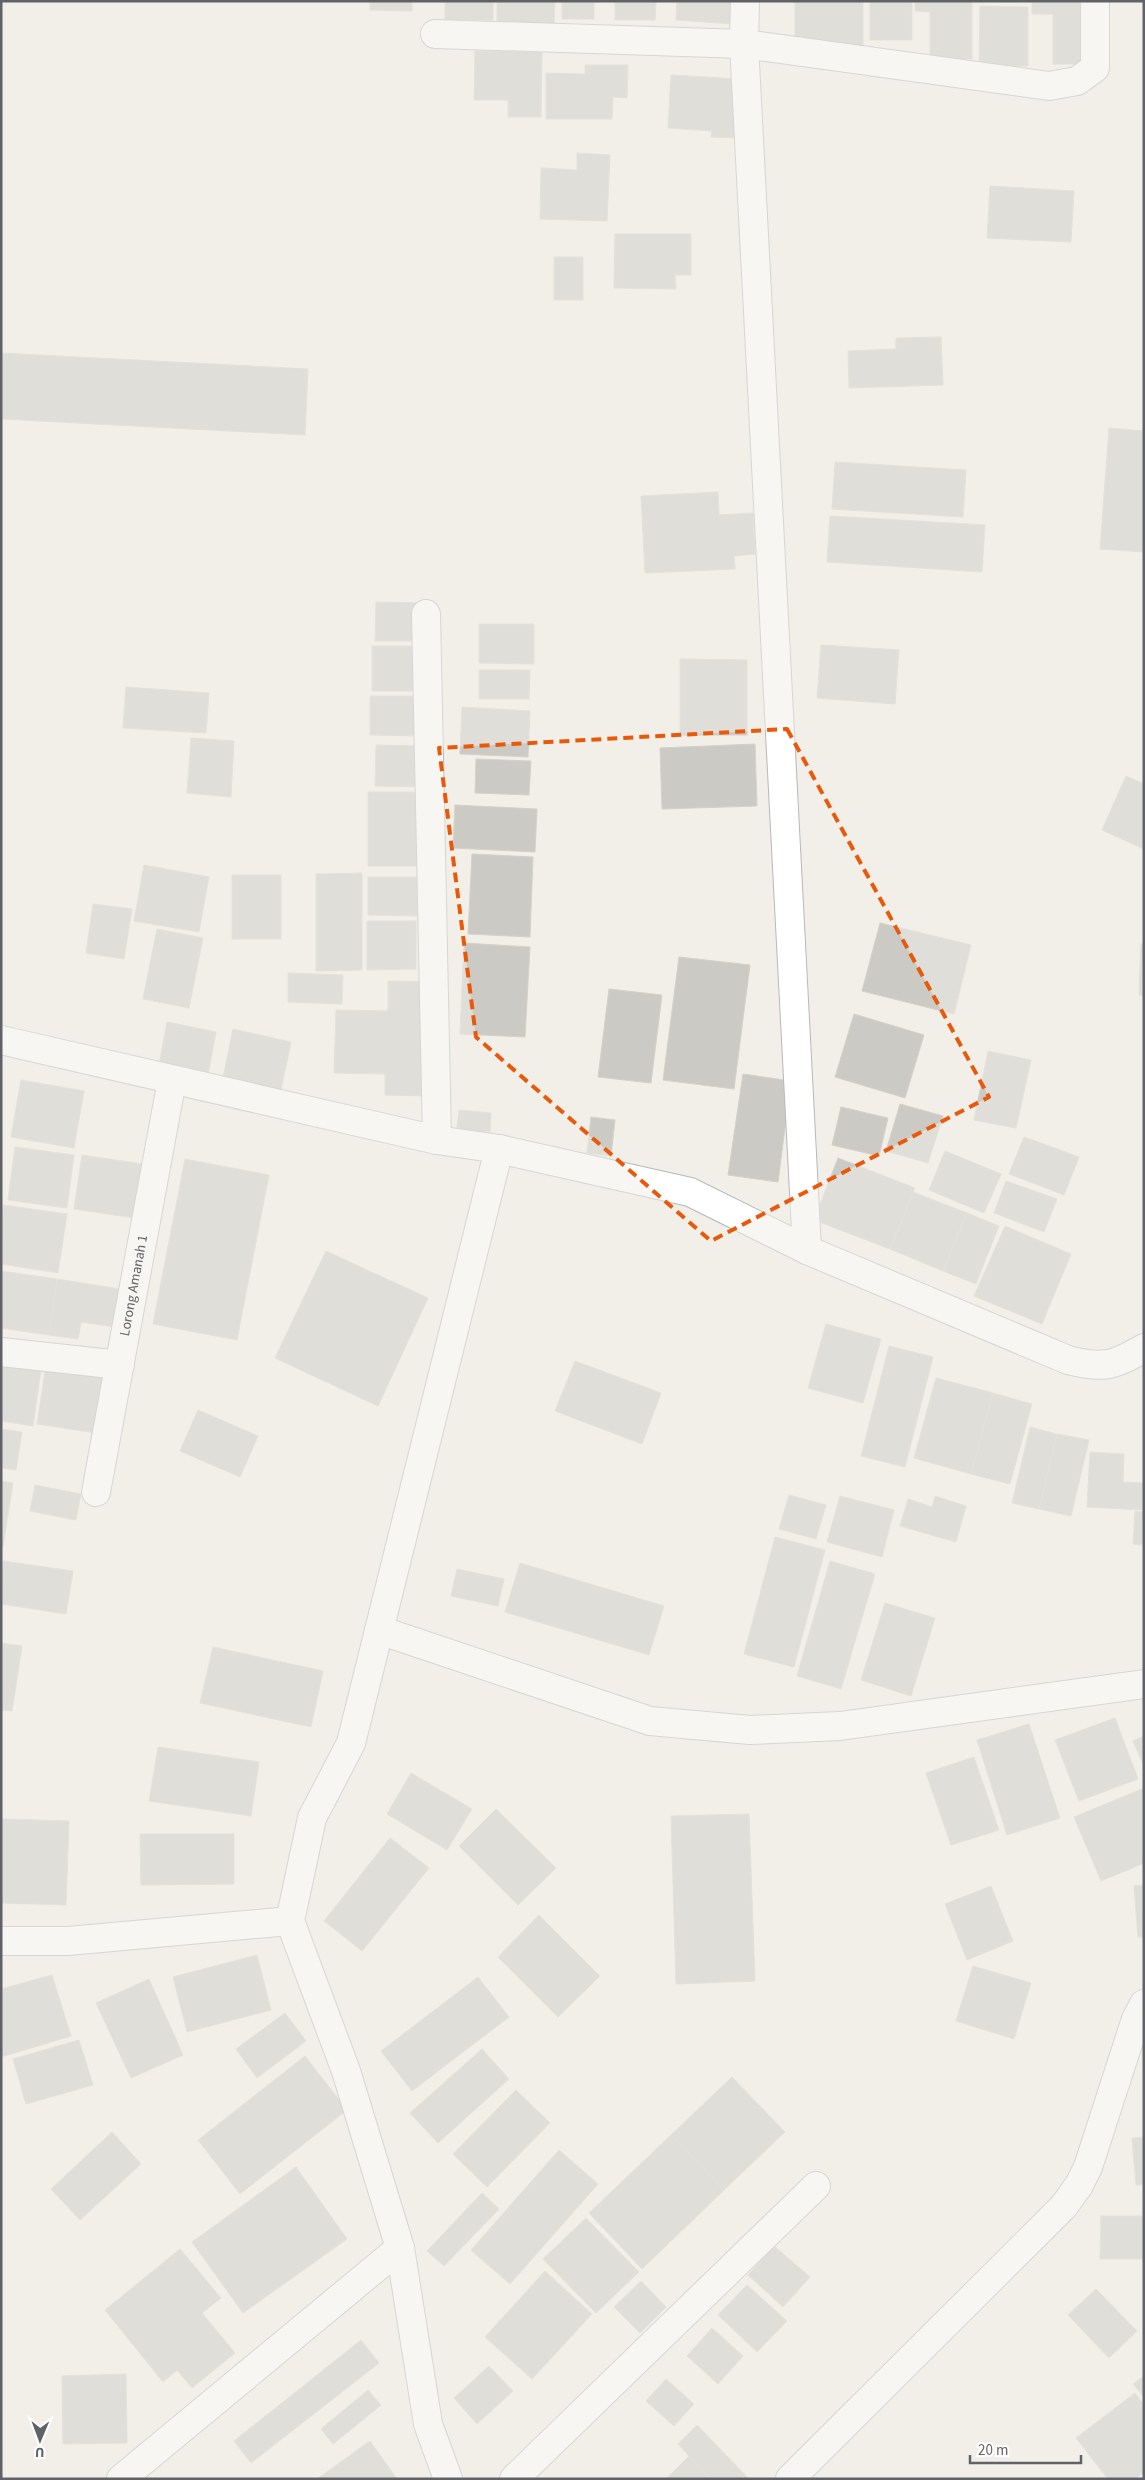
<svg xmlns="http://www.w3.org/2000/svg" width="1145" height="2480" viewBox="0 0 1145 2480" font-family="'Source Sans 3',sans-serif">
<rect width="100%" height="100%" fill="#f1efe8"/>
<path fill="#cccac5" stroke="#d6d1c6" d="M370 1H412V11L370 10Z
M445 1H493V20H445Z
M497 1H555L554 25 497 24Z
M562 1H594V19H562Z
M615 1H656L655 20H615Z
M677 1H735L734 24 676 20Z
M795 1H863V46H795Z
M870 1H912V40H870Z
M915 1H972V59L930 58V12L915 11Z
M1032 1H1092L1091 64H1053V14H1032Z
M980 6 1028 7V66H979Z
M475 51 542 52 541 117H508V100H474Z
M585 65H628L627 98 613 97 612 119H546V73L585 74Z
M671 75 739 79 736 138 711 137 712 131 668 128Z
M577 153 610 155 607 221 540 219 541 168 577 170Z
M990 186 1074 191 1071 242 987 238Z
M615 234H691V275H675L676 289 614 288Z
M554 257H583V300H554Z
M941 337 943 385 849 388 848 351 896 349V338Z
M1 353 308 369 305 435 1 419Z
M1109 428 1144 431V552L1100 549Z
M835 462 966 470 963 517 832 509Z
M718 492 719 515 753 513 755 554 734 556 735 569 645 573 641 496Z
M830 516 985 525 982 572 827 562Z
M376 602 421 603 419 641H375Z
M479 624H534V664L479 663Z
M821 645 899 650 895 704 817 698Z
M372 646H419V691H372Z
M680 659 747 660V735H680Z
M479 670H530L529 699H479Z
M126 687 209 693 206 733 123 728Z
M370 696H419V736L370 735Z
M462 707 530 711 528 757 460 754Z
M191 738 234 741 231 797 187 793Z
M755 744 757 806 662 809 660 748Z
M376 745 424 746 423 787 375 786Z
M476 759 531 761 529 795 475 793Z
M1126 776 1144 784V849L1102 830Z
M368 792H419V866H368Z
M455 805 537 809 535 852 453 848Z
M472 854 533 857 530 937 468 934Z
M144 865 209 877 199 932 134 921Z
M362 873V970L316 971V874Z
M232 875H281V939H232Z
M368 877H417V916L368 915Z
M93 904 132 909 124 959 86 953Z
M367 921H416V969L367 970Z
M880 923 971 945 954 1014 862 991Z
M157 929 203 938 189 1008 143 999Z
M464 943 530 947 525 1037 460 1034Z
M1141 944H1144V996L1139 995Z
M679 957 750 965 734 1089 663 1080Z
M288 973 343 975 342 1004 288 1002Z
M388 981 430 982 428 1096 385 1095V1074L334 1073 336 1010 388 1011Z
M609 989 662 995 651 1083 598 1077Z
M854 1014 924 1035 905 1098 835 1077Z
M167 1022 216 1032 208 1075 159 1065Z
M233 1029 291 1042 281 1090 223 1078Z
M988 1051 1031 1060 1016 1128 974 1120Z
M743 1074 791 1081 778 1182 728 1175Z
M21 1080 84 1091 74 1148 11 1137Z
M900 1104 943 1116 928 1163 886 1151Z
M841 1107 888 1118 879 1156 832 1145Z
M459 1110 491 1113 490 1132 457 1129Z
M591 1117 615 1120 611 1156 587 1153Z
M1024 1137 1079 1157 1064 1195 1009 1174Z
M15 1147 74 1155 67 1208 8 1200Z
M945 1151 1001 1174 984 1213 929 1190Z
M82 1155 143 1164 135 1218 74 1209Z
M838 1158 915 1188 890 1249 814 1220Z
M185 1159 269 1175 237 1340 153 1324Z
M1006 1181 1057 1199 1044 1232 994 1213Z
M913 1192 967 1213 943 1271 890 1249Z
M3 1205 67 1214 58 1273 1 1264Z
M967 1213 999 1226 976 1284 943 1271Z
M1005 1226 1071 1254 1042 1324 974 1296Z
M326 1251 428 1298 378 1406 275 1358Z
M1 1271 57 1279 49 1335 1 1328Z
M57 1279 120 1289 115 1327 81 1322 78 1339 49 1335Z
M826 1324 881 1339 863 1403 808 1388Z
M889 1346 933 1357 905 1467 861 1456Z
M575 1361 661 1393 642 1444 555 1411Z
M1 1364 41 1370 33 1426 1 1421Z
M46 1365 112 1376 103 1434 37 1424Z
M936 1378 993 1393 971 1474 914 1458Z
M993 1393 1032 1404 1010 1484 971 1474Z
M198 1410 258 1436 240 1477 180 1451Z
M1030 1427 1057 1434 1039 1509 1012 1503Z
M1 1429 22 1432 16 1470 1 1468Z
M1057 1434 1089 1440 1071 1516 1039 1509Z
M1090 1452 1124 1454 1123 1482 1144 1483V1510L1087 1507Z
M1 1481 13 1483 3 1547H1Z
M35 1485 81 1494 76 1520 30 1511Z
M789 1495 826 1505 816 1539 779 1529Z
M840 1496 894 1510 882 1557 827 1542Z
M935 1496 966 1506 956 1542 900 1526 908 1499 932 1507Z
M1135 1511 1144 1512V1545L1133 1544Z
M775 1537 825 1550 794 1667 744 1654Z
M3 1561 73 1571 66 1614 1 1604Z
M830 1561 875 1574 841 1689 797 1676Z
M520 1563 664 1606 649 1655 505 1612Z
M457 1569 504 1579 498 1606 451 1596Z
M885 1603 935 1618 911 1696 861 1680Z
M1 1643 22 1646 12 1711 1 1710Z
M213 1647 323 1671 311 1727 200 1703Z
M1115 1718 1138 1779 1079 1801 1055 1740Z
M1029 1724 1060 1818 1007 1835 977 1740Z
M1144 1736V1766L1133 1741Z
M158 1747 259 1762 251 1816 149 1801Z
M974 1757 999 1830 951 1845 926 1773Z
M411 1773 472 1809 447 1850 387 1814Z
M1144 1788V1863L1101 1881 1074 1817Z
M496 1809 556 1868 518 1905 459 1846Z
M749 1814 755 1981 676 1984 671 1816Z
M2 1819 69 1821 66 1905 1 1903Z
M140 1834H234V1884L141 1885Z
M390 1838 429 1868 362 1951 324 1921Z
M1144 1885V1937H1138L1134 1886Z
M991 1886 1013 1941 967 1960 945 1904Z
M539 1915 600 1976 558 2017 498 1957Z
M257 1955 271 2010 187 2032 173 1977Z
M973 1966 1031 1983 1014 2039 956 2021Z
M52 1975 71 2036 1 2057V1989Z
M478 1977 509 2017 412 2091 381 2051Z
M149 1979 183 2055 131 2078 96 2003Z
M285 2013 306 2041 257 2078 236 2049Z
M79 2040 93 2085 26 2104 13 2059Z
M482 2049 509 2079 438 2143 410 2113Z
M305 2056 347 2110 240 2194 198 2140Z
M732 2077 785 2132 724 2190 671 2135Z
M516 2090 550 2123 487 2187 453 2154Z
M112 2132 141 2164 80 2220 51 2189Z
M671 2135 724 2190 642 2269 589 2213Z
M1144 2137V2184L1136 2185 1132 2138Z
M559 2150 598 2184 510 2284 471 2250Z
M296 2167 347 2239 243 2313 192 2242Z
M482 2193 499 2209 444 2266 427 2251Z
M1101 2216H1144V2259H1100Z
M586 2218 639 2272 596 2313 543 2259Z
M774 2246 810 2277 783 2307 748 2275Z
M180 2249 221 2298 202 2313 235 2353 192 2388 177 2370 163 2382 105 2310Z
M545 2271 592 2314 532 2379 485 2337Z
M641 2281 666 2307 640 2333 614 2307Z
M747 2285 787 2321 757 2352 718 2315Z
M1096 2289 1137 2331 1109 2358 1068 2315Z
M712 2328 743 2356 718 2384 687 2356Z
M361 2340 379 2363 251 2463 234 2441Z
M489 2366 513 2391 477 2424 454 2398Z
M126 2374 127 2443 63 2444 62 2376Z
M1144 2376V2397L1133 2384Z
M666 2379 694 2404 674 2426 646 2401Z
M368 2390 381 2405 333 2444 321 2429Z
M1135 2393 1144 2405V2472L1135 2479H1108L1076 2438Z
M697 2425 749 2479H711L689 2456 678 2444Z
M370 2441 397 2479H317Z
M689 2456 711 2479H666Z"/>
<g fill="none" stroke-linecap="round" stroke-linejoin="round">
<defs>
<g id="street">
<path d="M745 1 744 44 807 1250"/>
<path d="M435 34 744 44 1049 86 1077 81 1095 68V1"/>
<path d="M426 614 437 1140"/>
<path d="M1 1040 437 1140 499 1149 690 1192 807 1250 1068 1360C1103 1369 1113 1366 1144 1348"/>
<path d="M1 1352 120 1365"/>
<path id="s1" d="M96 1492 172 1080"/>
<path d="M379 1630 650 1721 750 1730 840 1726 1144 1684"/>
<path d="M1 1941H68L290 1921"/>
<path d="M121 2479 400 2248"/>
<path d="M448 2479 428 2424 400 2248 346 2071 290 1921 312 1818 351 1743 499 1149"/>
<path d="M514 2479 816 2186"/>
<path d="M790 2479 1064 2206 1079 2185 1088 2167 1136 2019 1144 2004"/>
</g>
</defs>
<use href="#street" stroke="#b5b8bc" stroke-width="30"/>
<use href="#street" stroke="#fff" stroke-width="28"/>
</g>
<path d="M0 0H1145V2480H0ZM787 729 989 1097 711 1241 476 1037 439 748Z" fill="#f1efe8" fill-opacity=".55" fill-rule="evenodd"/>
<path fill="none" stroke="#e8590c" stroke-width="4" stroke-dasharray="10 6" stroke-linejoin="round" d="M787 729 989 1097 711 1241 476 1037 439 748Z"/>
<g text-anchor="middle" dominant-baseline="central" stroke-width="4" stroke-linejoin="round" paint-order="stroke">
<g font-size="14" fill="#5f6368" stroke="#fff">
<text stroke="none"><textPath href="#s1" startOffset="210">Lorong Amanah 1</textPath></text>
</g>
</g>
<rect width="1145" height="2480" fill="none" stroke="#5f6368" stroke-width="5"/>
<g transform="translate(40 2440) rotate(181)" stroke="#ffffff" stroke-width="4" paint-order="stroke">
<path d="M0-4L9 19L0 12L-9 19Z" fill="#5f6368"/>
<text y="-8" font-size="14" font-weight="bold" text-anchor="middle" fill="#5f6368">U</text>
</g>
<path d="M970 2455v8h111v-8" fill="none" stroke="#5f6368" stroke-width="2.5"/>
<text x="978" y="2455" font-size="15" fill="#5f6368" stroke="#ffffff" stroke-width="4" paint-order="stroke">20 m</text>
</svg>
